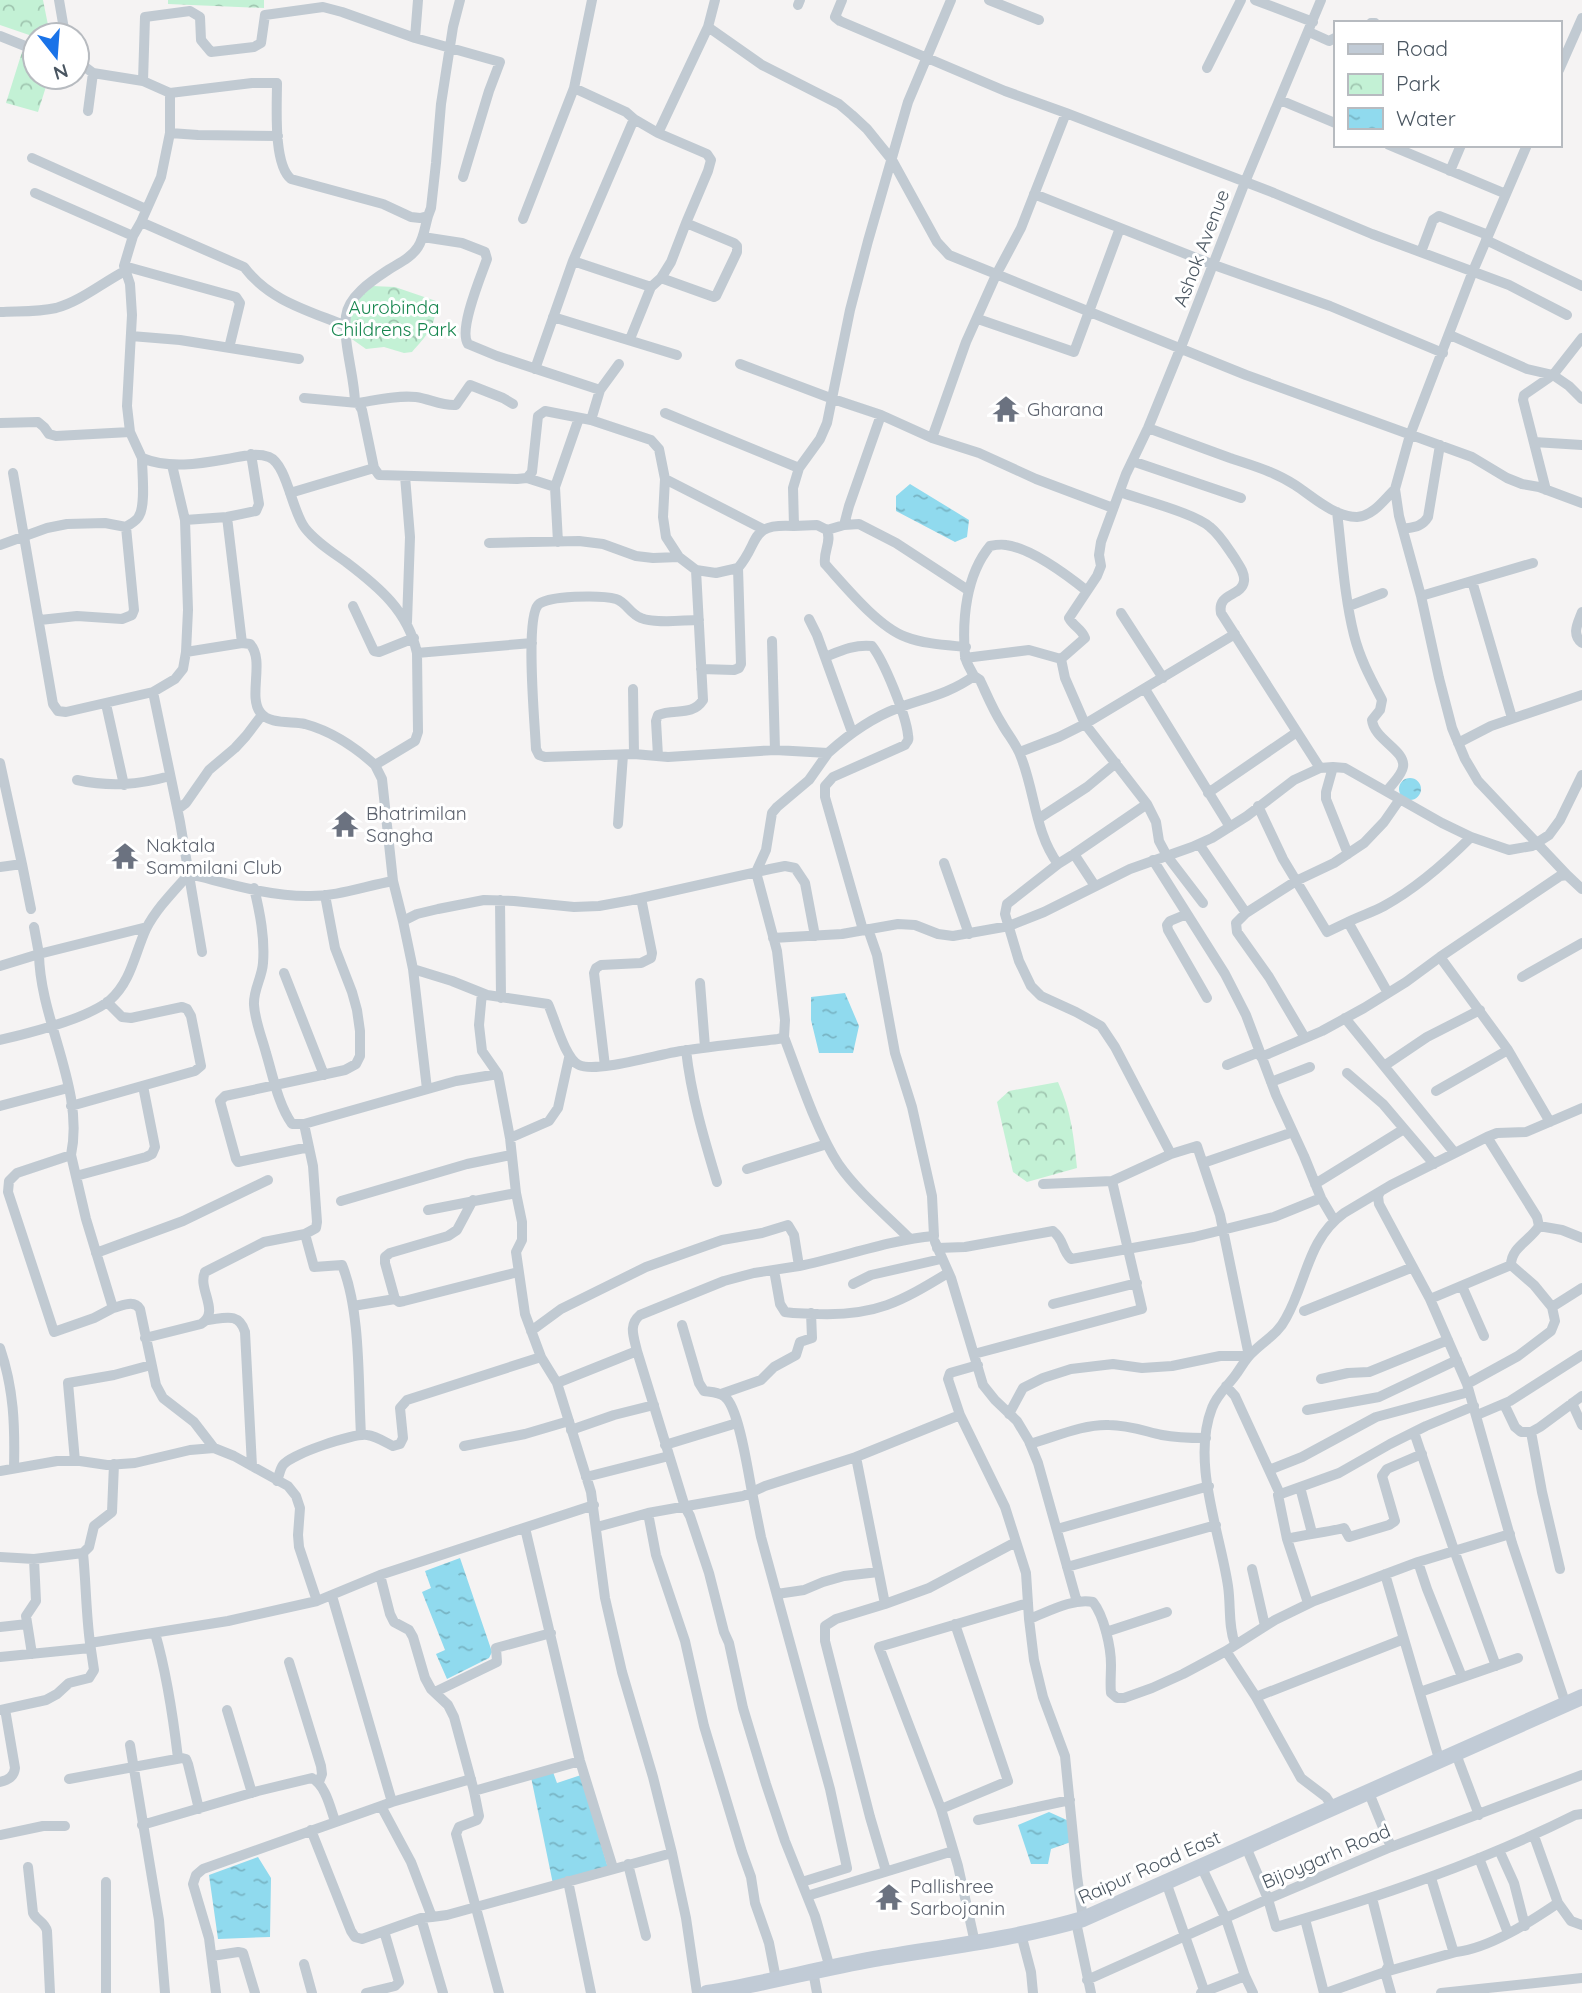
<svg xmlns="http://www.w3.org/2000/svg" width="1582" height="1993" viewBox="0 0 1582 1993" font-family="Quicksand,sans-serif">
<defs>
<pattern id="park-crowns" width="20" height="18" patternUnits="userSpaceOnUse" patternTransform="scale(1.75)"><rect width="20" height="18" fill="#c3f1d5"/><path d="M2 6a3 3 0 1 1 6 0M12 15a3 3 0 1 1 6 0" fill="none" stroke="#a0c6b0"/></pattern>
<pattern id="water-ripples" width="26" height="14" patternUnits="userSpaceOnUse" patternTransform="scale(1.75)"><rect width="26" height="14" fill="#90daee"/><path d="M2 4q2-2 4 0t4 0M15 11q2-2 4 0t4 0" fill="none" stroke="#78b4c4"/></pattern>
</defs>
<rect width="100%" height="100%" fill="#f5f3f3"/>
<path fill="url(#park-crowns)" d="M0 0H43L50 35H35V37L0 25Z
M168 0H264V8L168 4Z
M22 52 35 56V77H49L38 112 6 103Z
M372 286 395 287 436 301C437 325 427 335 412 352L404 353 384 347 366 349 349 337 351 307Z
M1058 1082C1071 1110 1074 1138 1077 1168L1027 1182 1013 1172 997 1102 1009 1091Z"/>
<path fill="url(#water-ripples)" d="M910 484 969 520 967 537 955 542 896 511V496Z
M1399 789a11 11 0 1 1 22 0a11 11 0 1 1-22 0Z
M845 993 859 1026 853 1053H819L811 1020V997Z
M460 1558 492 1652 489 1658 447 1679 436 1654 445 1650 422 1592 431 1588 425 1571Z
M553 1772 557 1783 581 1775 608 1868 553 1884 531 1777Z
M1049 1812 1069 1821 1071 1842 1051 1849 1048 1864H1031L1018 1825Z
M258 1857 271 1878 270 1937 218 1939 209 1875Z"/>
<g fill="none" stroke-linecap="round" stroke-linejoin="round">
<path stroke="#c1cad2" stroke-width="10" d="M59 0 65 35
M592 0 574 88 626 112 634 119 658 133 708 27
M715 0 708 27 762 65 839 104 852 115 867 129 892 160 937 242 949 255 1246 375 1472 457 1507 478 1522 484 1539 487 1582 503
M842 0 835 17 840 21 1005 91 1066 113 1274 193 1372 234 1509 285 1567 315
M951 0 908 102 868 241 850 310 827 423 820 439 799 468 793 488 794 526 817 525 827 530C832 542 823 551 825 564 845 586 878 627 906 637 924 644 946 645 966 647
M989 0 1039 20
M1255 0 1313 22
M798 5 800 0
M1371 23H1375
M1309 32 1329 41 1335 38
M0 36 35 50
M415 38 418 0
M77 61 93 73 143 81 170 93
M1207 68 1241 0
M1559 70 1582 18
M143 81 145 17 190 11 200 17 201 40 211 52 254 47 261 43 265 15 323 7 342 12 415 38 500 62 489 91 463 177
M1280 100 1335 123
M88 111 93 73
M170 133 198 135 278 136
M1389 145 1506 194
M1527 145 1473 271 1410 435 1395 489 1399 516 1421 596 1439 678 1452 728 1465 759 1478 781 1567 875
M32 158 146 209
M1450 171 1461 145
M35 193 133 236
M1034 194 1214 265 1330 306 1443 353
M523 219 574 88
M141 222 244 267C270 301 307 310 346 326
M423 237 462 243 485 252 487 259C481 276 458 330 468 344L497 356 600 390 591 420
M1486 240 1582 286
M1421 252 1433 220 1439 216 1488 235
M573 261 634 119
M124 266 236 297 240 303 229 348
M661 278 714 297 716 296 737 252V246L734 243 686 223
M0 312C19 311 38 312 56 308 81 301 102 283 125 271
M553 317 677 355
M978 319 1074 352 1120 228
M1450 335 1527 369 1553 375 1569 386 1582 399
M131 336 180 340 299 359
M630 339 651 287
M740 364 833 399 881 415 932 438 979 453 1036 479 1113 508
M535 369 573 261 651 287 661 278 671 262 686 223 708 171 711 160 707 154 658 133
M600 390 619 364
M304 398 358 403 362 410 374 468 379 475 517 479 527 478 555 487
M355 402C354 373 343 345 346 316 348 296 373 280 388 270 399 263 411 258 418 247 424 238 425 226 428 216
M358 403C377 400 397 395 416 397 430 399 442 406 456 405L470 385 503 398 513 404
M665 413 799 468
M0 423 38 422 44 427 49 434 56 436 130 432
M1148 428C1175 438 1203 448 1230 458 1252 465 1275 472 1295 485 1312 496 1334 517 1357 517 1373 516 1384 500 1395 489
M932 438 966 342 996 275 1021 228 1066 113
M1534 442 1582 445
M1132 461 1241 498
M13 473 53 704 58 711 66 712 153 692 175 679 183 669 186 652 188 610 185 520 172 465
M405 476 410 537 407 622
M527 478 532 472 538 416 545 411 591 420 651 440 659 449 665 479 663 517 666 537 679 557 696 570 716 573 738 568C761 541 748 523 794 526
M665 479 763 529
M1546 490 1523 400 1524 395 1553 375 1582 338
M1120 492C1142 500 1194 513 1210 527 1220 535 1227 547 1234 557 1238 564 1245 572 1244 581 1242 597 1217 592 1221 613L1320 768
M290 493 374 468
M1337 512C1342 553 1344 595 1354 635 1360 659 1371 679 1382 700L1380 710 1372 720C1374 740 1406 750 1403 767 1402 775 1392 784 1387 791
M227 517 242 643
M185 520 227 517 256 511 259 504 251 454
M844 525 849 506 881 415
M1403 529C1414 527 1422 527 1428 517L1440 445
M827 530 844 525 859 524 896 543 968 590
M558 542 555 487 579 418
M489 543 579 541 603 544 636 556 653 558 679 557
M0 545 47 528 67 524 105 523 126 527C130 524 137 521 139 516 146 505 142 472 142 458
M1472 581 1512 718
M1087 591 1069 618C1073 626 1082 629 1085 638L1061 659 1065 678 1085 724 1147 804 1156 822 1159 841 1167 856 1203 903
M1421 596 1533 563
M353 606 374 651 379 652 414 638
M1349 606 1383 593
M1582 612C1578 623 1571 634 1582 643
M1121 613 1163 678
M809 619 817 635 852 732
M40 620 77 616 122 619 132 615 134 610 126 527
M699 620C683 620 655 624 641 618 630 614 626 602 616 599 602 595 546 595 538 605 525 620 535 725 536 749L539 755 545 757 634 754 668 757 775 750 828 753C849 734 871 718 898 708 925 698 949 694 974 676 971 670 966 663 965 656 962 619 966 575 990 546 995 545 1001 544 1006 545 1031 548 1067 575 1087 591L1097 576 1101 566 1099 555 1101 542 1126 474 1148 428 1181 347 1245 182 1321 0
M772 641 775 750
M186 652 242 643 250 644C265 660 248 696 260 712 269 725 291 721 305 724 331 731 355 747 375 765
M417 653C408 611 379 587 346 562 332 552 316 542 305 528 292 512 287 464 269 457 255 452 240 457 227 459 199 464 169 469 142 458L130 432 127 406 132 315 130 284 124 266 133 236 141 222 161 177 170 133V93L252 83H277C277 106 273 164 291 179L383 204 411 217 420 218 428 216 431 208 436 163 441 104 453 27 460 0
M825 657C840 651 855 644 872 646 884 661 906 715 908 735 909 741 908 740 905 745L833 777 825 786V797L863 930
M965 658 1029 650 1061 659
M701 669 734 670 739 668 741 664 738 568
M974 676 980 680C987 695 993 710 1002 724 1008 735 1017 745 1021 757 1035 792 1035 833 1058 864L1074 854 1095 886
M633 689 634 754
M1145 689 1230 827
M153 692 180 822 202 952
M106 704 124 785
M1458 743 1491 726 1582 695
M1020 752 1059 737 1085 724 1235 634
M658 756 656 721 658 715C674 708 692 717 703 700L696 570
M0 763 22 864 0 867
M1333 767 1326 792V799L1348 854
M77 780C110 787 138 785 170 776
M1208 793 1297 732
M1258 806 1283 859 1327 932 1348 922 1388 993
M178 809 186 803 209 770 235 748 246 736 262 715
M1038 819 1087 787 1116 763
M618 824 623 755
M1199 844 1246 913
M1074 854 1147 804
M1153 860 1225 974 1246 1015 1276 1095 1304 1156 1321 1198 1334 1220
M944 863 969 934
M22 864 31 909
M254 888C260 913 265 938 263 963 262 978 253 990 254 1005 255 1021 262 1038 266 1053 273 1076 278 1104 292 1124H304L456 1081 498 1074
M500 900 501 998
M1187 914 1170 921 1167 925 1168 930 1207 998
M403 921 393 881 382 779 375 765 415 741 418 732 417 653 532 643
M1348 922C1360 916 1373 912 1384 906 1417 888 1445 863 1471 837
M34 927 39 954 147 927
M773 938 842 934 898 924 915 925 938 934 953 936 1009 926 1044 912 1130 869 1192 847 1212 838 1247 816 1294 780 1320 768 1333 767 1345 768 1442 823 1471 837 1509 850 1532 846 1549 835 1560 820 1582 775
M1440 957 1508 1050 1550 1122
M0 966 39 954C40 1021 85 1089 71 1155L17 1173 9 1181 8 1192 54 1332 94 1318 113 1308 86 1219 71 1155
M413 969 452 981 487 995 548 1004C555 1019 565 1059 579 1065 597 1073 659 1054 681 1051 713 1046 745 1043 778 1039L784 1037 785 1020 777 951 756 872 766 850 772 813 777 807 809 780 828 753
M284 973 324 1075
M1522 977 1582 943
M700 983 705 1047
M482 993 479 1025 482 1051 498 1074 510 1138 516 1193 522 1222V1240L516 1252 525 1314 541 1357 557 1383 591 1492 605 1598 622 1672 653 1777 672 1853 686 1918 697 1993
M1345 1018 1454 1152
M784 1037C799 1076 816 1130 839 1165 858 1192 886 1215 909 1238
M1305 1038 1269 977 1237 932 1236 923 1246 913 1296 881 1334 863 1364 843 1384 822 1400 799
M0 1040C30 1033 87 1019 110 1000 131 982 135 953 146 929 156 909 174 891 189 874 227 883 267 896 307 896 336 897 365 886 393 881
M686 1050C691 1095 704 1139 717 1182
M1261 1057 1322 1031 1364 1008 1406 982 1440 957 1560 876 1567 875 1582 889
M1227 1065 1259 1052
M605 1066 594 973 596 968 601 965 641 963 651 958 652 953 641 898
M1384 1066 1427 1037 1480 1010
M1347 1073 1383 1104 1434 1164
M1271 1082 1310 1067
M427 1089 413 969 403 921 417 914 438 909 484 900 514 901 574 907 599 906 632 900 770 869 785 866 795 868 805 883 815 936
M1436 1091 1508 1050
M0 1106 68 1088
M71 1106 195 1071 201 1066 191 1016 187 1009 182 1007 131 1018 122 1017 107 1002
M1487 1137 1537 1217 1539 1226C1531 1240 1511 1247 1511 1265
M510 1138 549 1121 558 1108 569 1058
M309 1147 238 1162 236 1159 220 1101 225 1096 345 1070 356 1064 360 1056V1031L357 1010 352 992 335 948 325 895
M1203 1163 1293 1132
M747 1169 827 1144
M76 1176 146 1157 152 1154 155 1147 143 1086
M1043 1184 1112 1181 1171 1154
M1315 1184 1404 1129
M1380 1192 1378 1196 1379 1204 1430 1299 1467 1384 1512 1543 1566 1705
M473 1200 457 1230 448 1236 390 1253 385 1257V1263L395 1299 399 1302 404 1301 518 1272
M341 1201 467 1164 511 1155
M428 1210 516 1193
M1539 1226 1562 1230 1582 1238
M305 1234 314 1267 342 1265C361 1311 358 1384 361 1435
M935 1242 951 1278 983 1385 995 1400 1017 1421 1029 1441 1038 1463 1077 1602
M937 1248 965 1247 1053 1231C1065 1241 1061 1249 1071 1259L1077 1258 1194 1237 1274 1217 1321 1198
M96 1253 183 1221 268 1180
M774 1270 780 1304 785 1312C796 1314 807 1313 818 1314 876 1316 900 1302 948 1273
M853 1284 871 1275 941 1259
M1462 1286 1484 1336
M1430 1299 1511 1265 1534 1285 1552 1307
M1053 1304 1137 1283
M353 1306 395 1299
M113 1308C122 1306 134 1299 140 1309L156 1385 163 1398 194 1422 214 1448
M1304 1311 1413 1267
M208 1320C225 1318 239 1312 245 1332L252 1466
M682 1325 699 1383 704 1391C711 1392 720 1392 725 1397 739 1408 748 1472 752 1492L765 1486 856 1457 885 1604 836 1619 825 1626V1641L870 1817 886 1871
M531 1331 561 1309 646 1267 722 1240 762 1233 788 1225 794 1235 799 1266C844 1257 888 1240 934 1236L932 1196 912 1107 895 1053 877 955 868 929
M145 1338 201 1324C221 1312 197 1289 205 1272L264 1242 305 1234 316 1228 317 1222 313 1166 304 1124
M0 1348C14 1389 15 1426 14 1468
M637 1351C634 1337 628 1325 640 1315L724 1281 754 1273 799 1266
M974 1354 1142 1309 1112 1181
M978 1365 950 1373 948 1379 960 1415 1005 1507 1026 1573 1029 1619C1048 1612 1072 1598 1093 1602 1104 1616 1111 1647 1111 1665 1111 1675 1110 1684 1111 1693L1117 1698H1124L1152 1688 1183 1674 1226 1651 1275 1620 1314 1601 1418 1562 1510 1534
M1321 1379 1348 1373 1369 1372 1448 1340
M557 1383 637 1351 685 1507 690 1516 709 1573 724 1632 729 1643 743 1708 766 1784 785 1841 815 1916 830 1968
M1467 1384 1518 1356 1551 1331 1555 1321 1552 1307 1582 1288
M1226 1386 1235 1396 1280 1494
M721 1394 761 1380 774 1367 796 1355 800 1342 812 1338 811 1313
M1572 1403 1582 1425
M1504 1404 1515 1427 1521 1432H1531L1540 1427 1582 1396
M1307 1410 1379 1397 1457 1360
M1009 1414 1023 1388 1043 1378 1071 1369 1113 1364 1142 1368 1172 1366 1220 1356H1249L1220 1215 1197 1146 1171 1154 1115 1047 1101 1026 1076 1012 1041 996 1031 986 1019 961 1005 914 1007 904 1058 864
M1477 1415 1510 1401 1582 1355
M571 1430 614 1415 654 1405
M1414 1432 1454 1550 1496 1666
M1531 1432 1542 1492 1560 1569
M1030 1444C1055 1437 1083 1424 1109 1425 1128 1425 1144 1431 1162 1435 1177 1438 1191 1438 1206 1438
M665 1445 737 1423
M464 1446 525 1434 569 1421
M856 1457 960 1415
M75 1461 68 1383 114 1375 151 1365
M1269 1470 1302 1457 1376 1417 1469 1392
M0 1471 57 1461H80L107 1465 135 1463 190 1450 214 1448 234 1456 288 1486 296 1496 300 1508 298 1535 299 1547 317 1601
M586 1477 669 1456
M277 1481C279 1476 280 1469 283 1465 291 1454 354 1433 367 1435 376 1436 385 1442 393 1446L400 1444 403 1438 400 1408 407 1400 541 1357
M1300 1487 1312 1533
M648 1513 656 1555 685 1641 704 1726 742 1852 751 1877 755 1903 769 1943 776 1979
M597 1527 648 1513 743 1496 752 1492 761 1537 830 1789 847 1868 802 1882
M525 1528 580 1761 613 1868
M1057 1529 1209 1486
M1287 1539C1306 1534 1324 1533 1344 1528L1349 1537 1389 1525 1395 1521 1382 1476 1387 1469 1422 1454
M83 1553 89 1547 94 1526 112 1512 114 1464
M0 1557 34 1559 83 1553C86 1583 86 1613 90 1643
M1418 1562 1427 1589 1462 1677
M1067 1567 1216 1525
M1252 1569 1265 1626
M1385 1574 1404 1639
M380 1575 390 1614 394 1622 409 1630 413 1637 425 1678 431 1689 448 1705 454 1717 474 1791 479 1816 477 1820 459 1827 456 1834 499 1993
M777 1594 804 1590 823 1582 844 1576 878 1572
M332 1596 392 1802 381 1806 411 1862 432 1917 421 1918 443 1993
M1308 1603 1287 1539 1278 1495 1339 1473 1390 1444 1426 1426 1474 1406
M885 1604 929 1588 1016 1542
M1029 1619 1034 1660 1043 1697 1065 1756 1077 1876 1083 1919
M0 1627 27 1624
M1106 1632 1167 1612
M155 1633C167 1674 173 1716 178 1758
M1235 1644C1228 1626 1231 1606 1228 1586 1220 1532 1191 1462 1212 1408 1217 1394 1229 1385 1237 1373 1242 1366 1246 1358 1253 1352 1265 1340 1278 1334 1286 1318 1307 1281 1307 1240 1344 1213L1391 1185 1487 1137 1497 1133 1526 1132 1582 1108
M1226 1651 1256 1697 1301 1778 1326 1797 1334 1809
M32 1654 26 1616 36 1601 34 1559
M0 1657 90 1648
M289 1662 321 1766 322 1774 319 1782
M435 1692 497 1662 496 1648 551 1633
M1420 1692 1518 1658
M1256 1697 1404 1639 1440 1762
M0 1710 46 1700 57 1694 69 1683 89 1678 94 1670 90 1643 228 1621 317 1601 380 1575 594 1505
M227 1710 252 1793
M130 1745 159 1920 165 1993
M1456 1754 1479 1815
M69 1779 182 1758 186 1759 188 1764 199 1809
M0 1782C8 1780 14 1777 15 1768L5 1709
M474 1791 580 1761
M1369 1793 1391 1847
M392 1802 471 1779
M941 1809 1008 1781 955 1624
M978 1820 1070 1800
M142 1825 258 1791 312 1778C326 1786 330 1807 335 1821
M311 1830 351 1931 355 1937 362 1939 421 1918
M0 1835 43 1826H65
M1534 1836 1558 1903
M1246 1847 1268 1899 1276 1927C1379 1897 1479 1863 1575 1815L1582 1814
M1499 1850 1514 1883 1525 1926
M1479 1858 1508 1933
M628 1864 646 1936
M28 1867 33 1913C37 1921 45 1922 47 1931L50 1993
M1202 1868 1226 1919 1245 1976 1253 1993
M1431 1878 1453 1950 1456 1952C1490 1948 1530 1922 1558 1903L1571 1921 1582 1925
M568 1881 591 1993
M106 1882V1993
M1166 1882 1205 1993
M807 1896 953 1851
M1372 1898 1389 1965 1385 1972
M432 1917 447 1915 672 1853
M1305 1919 1324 1993
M1076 1922 1091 1993
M1021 1934 1031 1972 1033 1993
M975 1943 958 1866 941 1809 879 1647 1028 1603
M212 1956 238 1952 243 1953 255 1993
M304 1964 312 1993
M813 1971 817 1993
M1385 1972 1456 1952
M1087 1980 1268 1899 1391 1847 1582 1775
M216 1993 209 1938 193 1884 196 1875 203 1869 381 1806
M366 1993 395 1986 399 1982 384 1931
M1201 1993 1245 1976
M1326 1993 1385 1972 1391 1993
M1441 1993 1582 1978"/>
<path stroke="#c1cbd6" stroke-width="16" d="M707 1993C763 1984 818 1969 874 1959 944 1947 1015 1939 1083 1919L1582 1697"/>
</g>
<defs>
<symbol id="temple-bare" viewBox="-9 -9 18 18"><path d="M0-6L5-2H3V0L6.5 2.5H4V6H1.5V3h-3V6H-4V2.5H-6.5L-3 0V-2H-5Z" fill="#6b7280" stroke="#fff" stroke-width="2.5" paint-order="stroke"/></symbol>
</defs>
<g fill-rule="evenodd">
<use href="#temple-bare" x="987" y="390" width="38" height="38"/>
<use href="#temple-bare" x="326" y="805" width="38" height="38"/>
<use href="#temple-bare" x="106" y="837" width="38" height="38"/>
<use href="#temple-bare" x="870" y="1878" width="38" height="38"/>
</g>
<g text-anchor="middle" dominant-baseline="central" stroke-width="6" stroke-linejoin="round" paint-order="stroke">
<g font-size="19" fill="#4a5661" stroke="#fff">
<text transform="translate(1201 248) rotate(-69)">Ashok Avenue</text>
<text transform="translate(1326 1856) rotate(-23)">Bijoygarh Road</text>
<text transform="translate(1149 1867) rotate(-24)">Raipur Road East</text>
</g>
<g font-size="19" fill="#17864f" stroke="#fff">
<text x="394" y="307">Aurobinda<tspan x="394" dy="22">Childrens Park</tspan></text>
</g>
<g font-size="19" fill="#5b616d" stroke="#fff" text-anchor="start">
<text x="1027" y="409">Gharana</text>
<text x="366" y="813">Bhatrimilan<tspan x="366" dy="22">Sangha</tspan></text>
<text x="146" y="845">Naktala<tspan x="146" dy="22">Sammilani Club</tspan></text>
<text x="910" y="1886">Pallishree<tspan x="910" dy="22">Sarbojanin</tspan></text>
</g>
</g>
<rect x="1334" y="21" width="228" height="126" fill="#ffffff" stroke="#b7bbc0" stroke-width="2"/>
<rect x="1348" y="44" width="35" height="10" fill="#c1cbd6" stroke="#b7bbc0" stroke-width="2"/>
<text x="1396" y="56" font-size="21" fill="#4a5661">Road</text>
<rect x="1348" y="74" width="35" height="21" fill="url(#park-crowns)" stroke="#b7bbc0" stroke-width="2"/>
<text x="1396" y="91" font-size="21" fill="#4a5661">Park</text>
<rect x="1348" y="108" width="35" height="21" fill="url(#water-ripples)" stroke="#b7bbc0" stroke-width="2"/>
<text x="1396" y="126" font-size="21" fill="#4a5661">Water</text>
<g transform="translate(56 56) rotate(163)"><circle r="33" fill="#ffffff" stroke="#b7bbc0" stroke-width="2"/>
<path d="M0-5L12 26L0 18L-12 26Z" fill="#1a73e8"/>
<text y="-10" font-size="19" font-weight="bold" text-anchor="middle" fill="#4a5661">N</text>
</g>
</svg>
